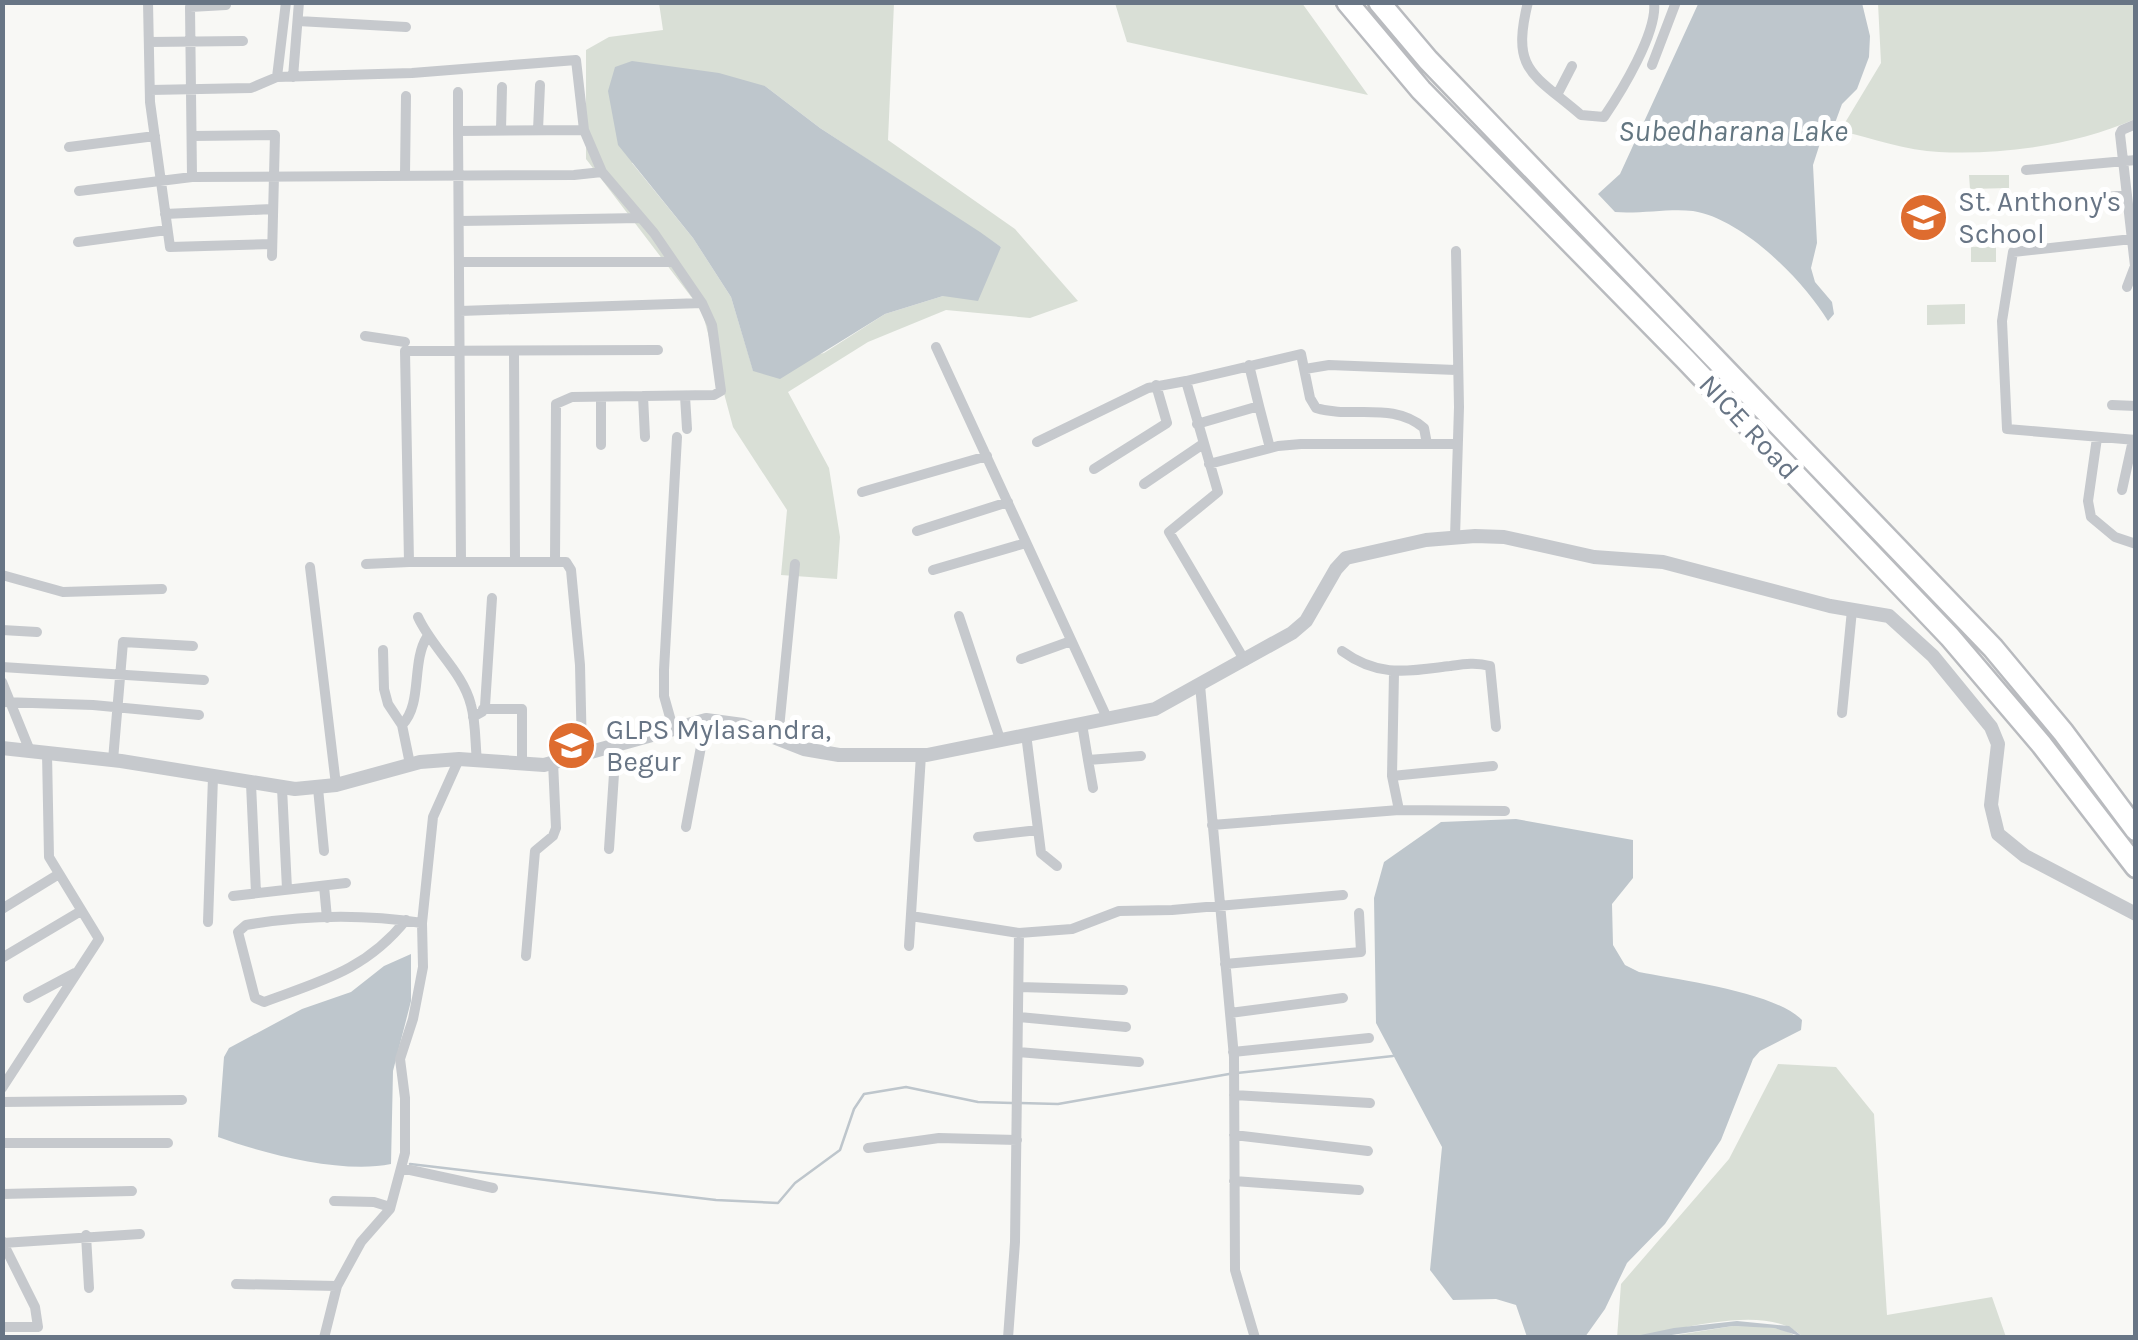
<svg xmlns="http://www.w3.org/2000/svg" width="2138" height="1340" viewBox="0 0 2138 1340" font-family="Karla,sans-serif">
<rect width="100%" height="100%" fill="#f8f8f5"/>
<path fill="#d9dfd6" fill-rule="evenodd" d="M659 3H894L888 140 1015 229 1078 301 1030 318 946 310 868 342 788 392 829 468 840 537 837 579 781 575 787 510 733 427 702 311 586 159V50L609 37 663 30ZM765 86 820 128 1001 247 943 296 885 314 824 353 753 370 731 297 693 238 632 163Z
M1115 3H1302L1368 95 1127 42Z
M1878 3H2135V119C2077 145 2003 155 1939 152 1907 151 1872 138 1840 131L1881 63Z
M1969 175H2009V188L1970 189Z
M1996 246V262H1971V247Z
M1965 304V324L1927 325V305Z
M1778 1064 1836 1067 1874 1114 1887 1315 1992 1297 2006 1337H1803C1764 1298 1664 1337 1617 1338L1621 1284 1729 1159Z
M1733 1326C1753 1327 1780 1324 1797 1337L1658 1338Z"/>
<path fill="#bec6cc" d="M1699 2 1862 3 1870 36 1869 57 1857 89 1842 104 1835 123 1823 134 1813 165 1817 243 1811 268 1815 282 1832 302 1834 314 1828 321C1803 280 1743 219 1693 211 1671 208 1640 214 1615 212L1598 194 1620 174Z
M632 61 719 73 765 86 820 128 980 232 1001 247 978 301 943 296 885 314 780 379 753 371 731 297 693 238 618 145 608 91 615 67Z
M1516 819 1633 840V878L1612 904 1613 945 1625 965 1639 972C1679 980 1775 992 1802 1020L1801 1030 1760 1051 1753 1059 1721 1140 1665 1224 1627 1263 1605 1309 1585 1337H1527L1516 1305 1496 1299 1453 1300 1430 1270 1442 1147 1376 1023 1374 898 1384 862 1441 822Z
M411 954V1001L393 1071 391 1164C342 1174 265 1154 218 1137L224 1057 229 1048 302 1009 351 992 384 966Z
M1737 1321 1789 1326 1803 1337 1774 1328 1733 1326 1658 1337H1631L1674 1328Z"/>
<g fill="none" stroke-linecap="round" stroke-linejoin="round">
<path stroke="#bec6cc" stroke-width="2.5" d="M1237 1073 1393 1056
M1020 1103 1058 1104 1229 1074
M410 1164 716 1200 778 1203 795 1183 840 1150 854 1109 864 1094 906 1087 978 1102 1012 1103"/>
<defs>
<path id="motorway" d="M1347 2 1421 90 1685 359 1950 637 2042 745 2136 867
M1379 2 1428 60 1993 648 2063 732 2136 830"/>
</defs>
<use href="#motorway" stroke="#b9bbbf" stroke-width="25"/>
<path stroke="#c6c9cd" stroke-width="10" d="M148 2 150 102 170 247 272 244
M1528 2C1511 71 1532 73 1581 115L1604 117C1621 92 1658 32 1654 2
M226 5 190 7 192 177 574 175 602 172
M298 21 406 27
M149 42 243 41
M1652 65 1676 2
M277 77 286 2
M293 77 299 2
M150 90 251 88 277 77 412 73 576 60 584 130 602 172 654 233 702 303 712 325 721 391 714 395 572 397 556 404 555 561
M458 92V131
M1557 95 1572 66
M501 130 502 87
M538 130 540 85
M192 136 275 135 272 256
M69 147 155 136
M2026 170 2136 160
M405 174 406 96
M79 191 192 177
M2031 205 2127 195
M165 214 273 209
M459 221 641 218
M2132 239 2013 252 2002 321 2007 429 2136 440
M78 242 167 230
M460 262H672
M2127 287 2135 266 2120 134 2122 130 2136 124
M460 311 702 303
M365 336 405 342
M936 347 1108 720
M514 352 515 561
M1305 369 1329 365 1456 370
M643 396 645 437
M685 396 687 429
M601 397V445
M2112 405 2136 406
M1259 406 1270 448
M1197 424 1259 406 1249 365
M2097 438 2088 501 2091 517 2115 537 2136 544
M1037 442 1148 388 1186 381
M1209 464 1278 446 1301 444H1457
M1094 469 1167 423 1156 385
M1144 484 1203 444
M2122 490 2133 440
M862 492 987 456
M917 531 1008 502
M1455 537 1459 407 1456 251
M461 562 458 131 584 130
M366 564 409 562
M310 567 336 785
M933 570 1026 543
M2 575 63 592 162 589
M959 616 1000 739
M418 617C432 648 463 672 471 705 476 723 475 743 477 761
M2 630 37 632
M383 650 384 689 388 704 402 725 410 764
M1342 651C1379 678 1408 671 1450 666 1464 664 1476 662 1490 666L1496 727
M1021 659 1071 641
M1245 661 1169 532 1218 492 1186 381 1301 354 1310 398 1316 408C1352 419 1392 401 1424 428L1427 444
M2 667 204 680
M2 682 30 751
M1200 685 1234 1057 1235 1270 1255 1338
M2 702 93 705 199 715
M483 709H522V763
M1842 713 1852 610
M473 717 482 712 485 706 492 598
M1082 724 1088 760 1141 756
M402 725C423 704 411 662 427 637
M673 728 664 696V670L677 437
M1026 734 1041 853 1057 866
M778 739 795 564
M582 754 580 665 571 570 566 562H409L405 351 658 350
M113 760 123 642 193 646
M1088 760 1093 788
M1493 766 1392 776 1399 810 1505 811
M1392 776 1394 673
M251 784 256 893
M282 788 287 889
M318 788 324 851
M1212 825 1399 810
M686 827 706 720
M978 837 1038 830
M609 849 616 744
M324 886 327 918
M233 896 346 883
M2 909 59 874
M911 916 1019 933 1072 929 1119 911 1172 910 1343 895
M406 920C366 970 321 981 264 1002L255 998 238 932 246 925C304 915 364 914 422 923
M208 922 213 777
M909 946 921 755
M526 956 535 851 553 836 556 828 553 762
M2 958 81 911
M1225 964 1361 952 1359 913
M1019 987 1123 990
M28 998 75 973
M1230 1013 1343 998
M1019 1017 1126 1027
M1018 1052 1139 1062
M1233 1052 1369 1038
M2 1088 99 939 49 857 47 753
M1234 1095 1370 1103
M2 1102 182 1100
M1234 1135 1368 1151
M2 1143H168
M868 1148 939 1138 1017 1140
M401 1168 493 1188
M1234 1181 1359 1190
M2 1194 132 1191
M334 1201 374 1202 390 1207
M86 1235 89 1288
M2 1241 35 1307 38 1327H2
M3 1243 140 1234
M236 1284 337 1286
M324 1338 337 1286 361 1242 390 1209 405 1153V1098L400 1059 413 1019 423 967 422 923 433 817 459 759
M1008 1338 1015 1242 1019 933"/>
<path stroke="#c6c9cd" stroke-width="14" d="M2 748 121 761 295 789 336 785 420 762 459 759 544 765 706 720 743 725 804 749 839 755H927L1155 709 1292 633 1306 621 1336 569 1346 558 1426 540 1475 536 1504 537 1594 557 1663 562 1830 606 1889 616 1933 656 1991 727 1998 744 1991 805 1998 834 2025 856 2136 914"/>
<use href="#motorway" stroke="#fff" stroke-width="20"/>
</g>
<defs>
<symbol id="school-disc" viewBox="-11 -11 22 22"><circle r="9.5" fill="#de6c2f" stroke="#fff"/><path d="M0-5L7-2L0 1L-7-2ZM-4 1L0 2.5L4 1V4Q0 6-4 4Z" fill="#fff"/></symbol>
</defs>
<g fill-rule="evenodd">
<use href="#school-disc" x="1896" y="190" width="55" height="55"/>
<use href="#school-disc" x="544" y="718" width="55" height="55"/>
</g>
<g text-anchor="middle" dominant-baseline="central" stroke-width="10" stroke-linejoin="round" paint-order="stroke">
<g font-size="28" fill="#687585" stroke="#fff" text-anchor="start">
<text x="1958" y="201">St. Anthony's<tspan x="1958" dy="32">School</tspan></text>
<text x="606" y="729">GLPS Mylasandra,<tspan x="606" dy="32">Begur</tspan></text>
</g>
<g font-size="28" fill="#687585" stroke="#fff">
<text transform="translate(1749 427) rotate(47)">NICE Road</text>
</g>
<g font-size="30" font-style="italic" fill="#637681" stroke="#fff">
<text x="1733" y="131">Subedharana Lake</text>
</g>
</g>
<rect width="2138" height="1340" fill="none" stroke="#687585" stroke-width="10"/>
</svg>
